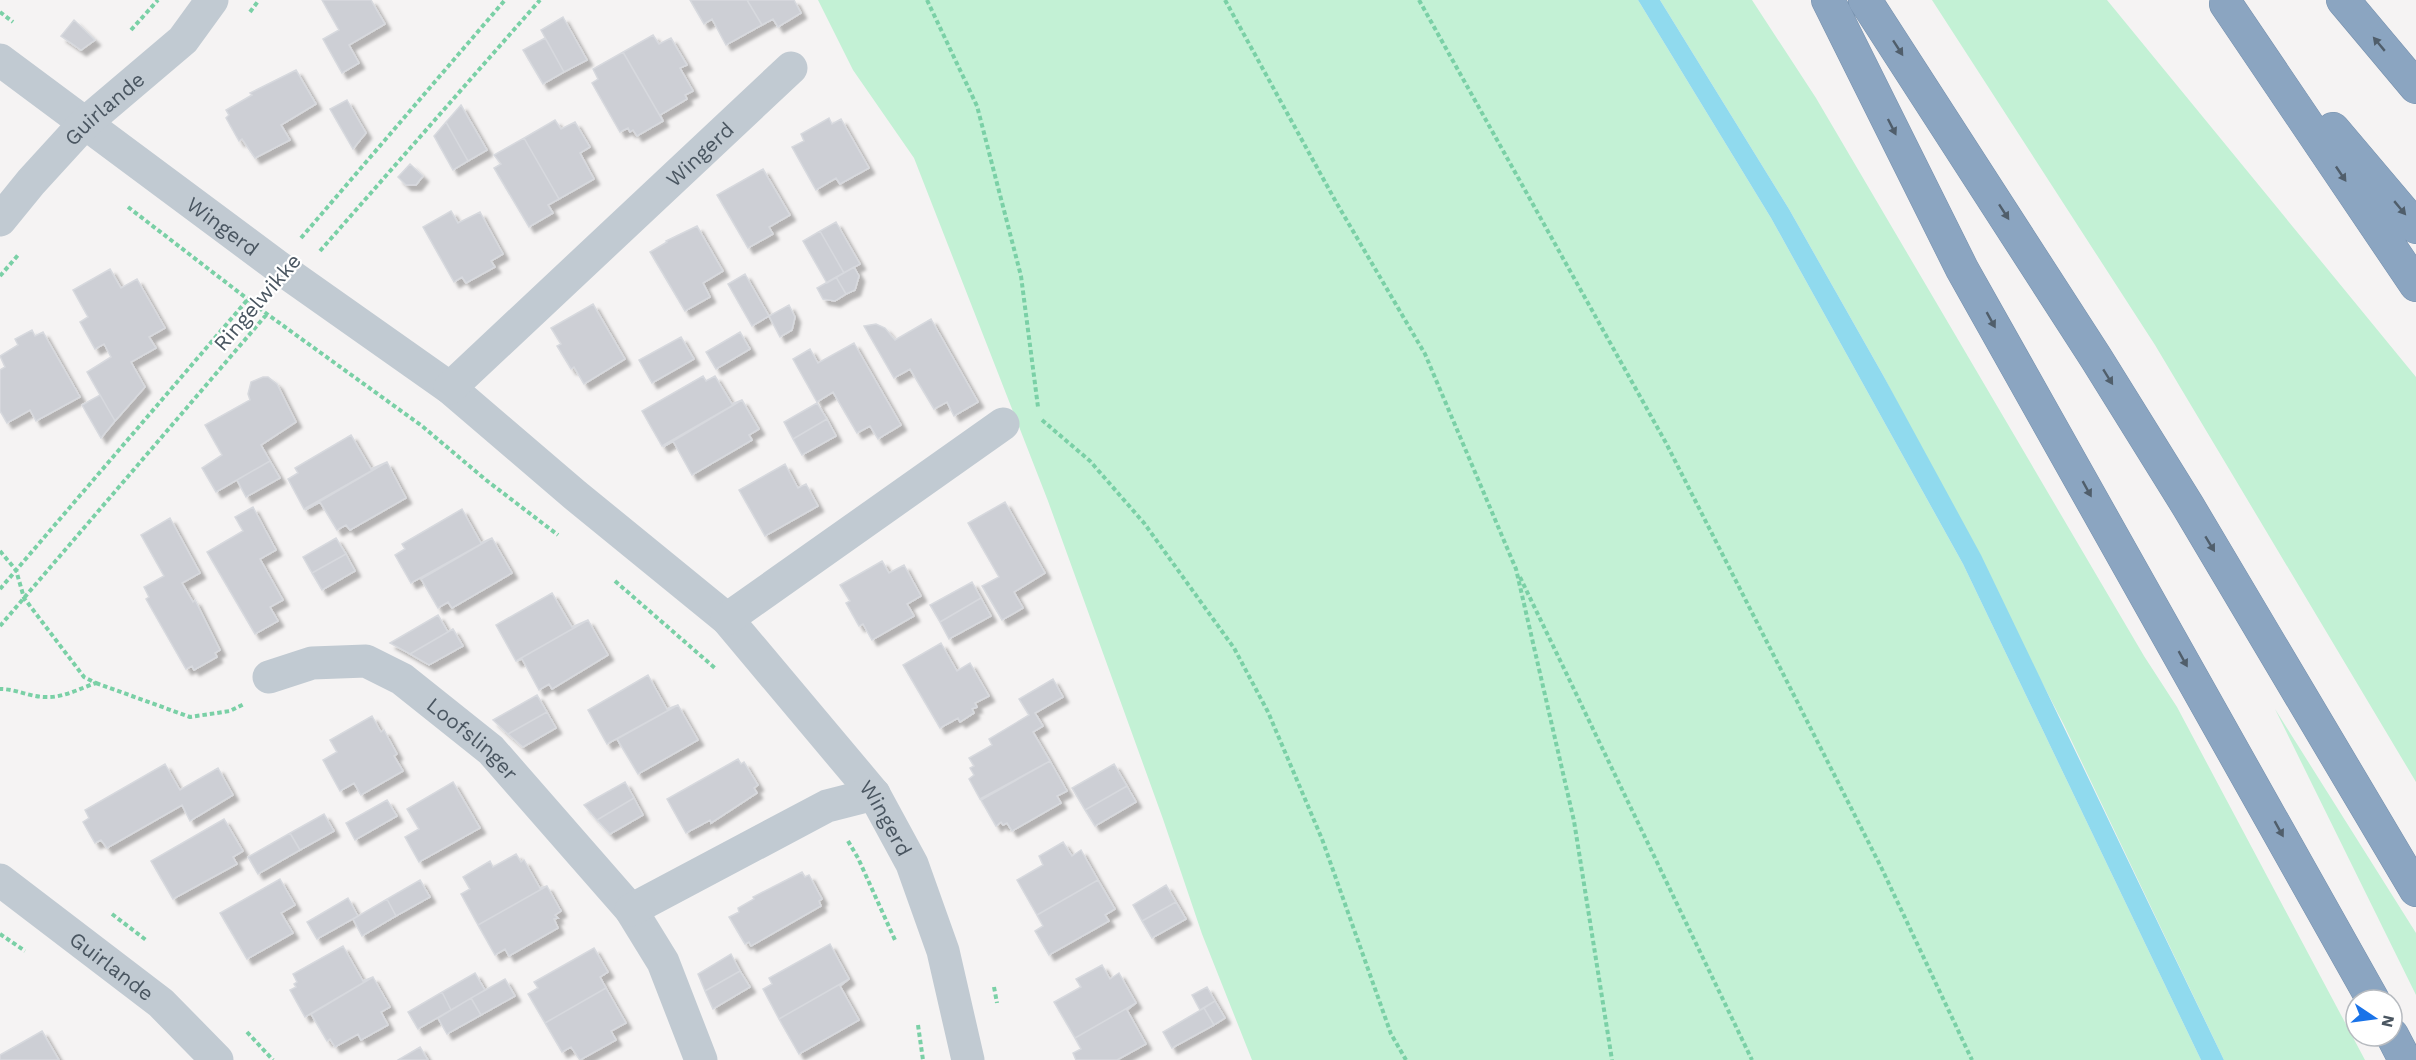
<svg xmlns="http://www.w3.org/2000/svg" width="2416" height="1060" viewBox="0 0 2416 1060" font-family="'Work Sans',sans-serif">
<defs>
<filter id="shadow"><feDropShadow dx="5.5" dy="5.5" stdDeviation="1.5" flood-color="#0004"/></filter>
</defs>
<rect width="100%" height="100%" fill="#f5f3f3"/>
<path fill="#c3f1d5" d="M818 0H1638L1771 218 1963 564 2201 1060H1252L1202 934 1163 819 1048 501 914 158 853 70Z
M1660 0H1752L1816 98 2144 656 2177 707 2365 1060H2224L2064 725 1883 375 1789 209Z
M1932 0H2107L2416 377V782L2155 345Z
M2275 709 2416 933V995Z"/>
<path fill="#90daee" d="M1638 0H1660L1789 209 1883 375 1981 555 2224 1060H2201L1963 564 1771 218Z"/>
<path fill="#cdcfd5" stroke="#d7d9de" stroke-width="1.5" filter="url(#shadow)" d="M322 0H371L385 24 349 45 359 63 342 73 323 39 339 30Z
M690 0H747L762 25 726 45 712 19 704 24Z
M747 0H794L801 13 778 27 773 19 762 25Z
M563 17 587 60 564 72 541 30Z
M74 20 95 40 81 50 61 36Z
M653 35 659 44 671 38 687 65 680 68 693 91 685 95 687 99 660 115 663 121 623 52Z
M545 38 564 72 543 84 523 50Z
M623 52 663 121 637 136 633 130 630 132 628 128 620 132 592 83 598 79 593 69Z
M296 70 316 104 281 125 290 140 255 158 242 139 239 141 226 118 229 115 226 110 252 95 250 93Z
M347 100 366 133 353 149 330 109Z
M461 105 487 150 468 161 446 122Z
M829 118 832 124 841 119 869 168 840 184 836 178 816 190 792 147 804 141 801 134Z
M555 120 561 129 575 122 590 147 580 153 594 179 559 199 524 138Z
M446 122 468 161 453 170 434 136Z
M524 138 559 199 548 205 553 213 529 227 494 168 501 164 494 155Z
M410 164 423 176 416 185H406L398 177Z
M763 169 790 215 769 227 773 234 748 248 717 195Z
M451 211 458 223 480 212 503 254 491 261 495 267 466 283 462 277 454 282 423 227Z
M836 222 860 264 844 273 820 231Z
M697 226 723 271 703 283 710 297 685 311 650 252 667 242 666 241Z
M820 231 844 273 827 283 803 241Z
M854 267 859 276 855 290 846 294 836 277Z
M110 269 121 288 137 279 165 328 149 337 156 348 131 362 145 387 115 421 87 372 111 357 104 344 95 349 80 322 88 317 73 290Z
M745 274 769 316 752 326 728 284Z
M836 277 846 294 835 301 823 299 817 288Z
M593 304 625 359 584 384 574 367 571 369 557 346 561 344 551 328Z
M789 305 795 317 792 330 780 337 769 316Z
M931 319 978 402 954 416 947 402 934 409 910 369 894 378 864 326 876 324 885 328 895 340Z
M32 330 35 336 43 332 80 397 36 421 30 410 7 423 0 411V370L5 367 0 356 18 345 15 339Z
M740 332 750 349 716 369 706 352Z
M681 337 694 359 652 383 639 360Z
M854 343 901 425 878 439 870 426 857 433 833 392 817 402 793 359 810 349 818 363Z
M703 376 706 381 715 376 732 404 742 400 662 446 642 411Z
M263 377H268L277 384 296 422 261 445 270 461 216 492 202 468 222 455 205 425 250 400 248 394 251 382Z
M100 395 115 421 101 438 82 405Z
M742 400 759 429 749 435 752 440 692 475 673 441 663 447Z
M817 403 827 419 793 439 784 422Z
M827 419 836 436 802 455 793 439Z
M351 435 371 469 387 462 304 509 288 479 298 473 295 468Z
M270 461 280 478 246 497 237 480Z
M387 462 406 498 350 530 346 525 337 530 320 502 305 510Z
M785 464 798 488 806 484 818 506 765 536 739 490Z
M1005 502 1045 573 1014 592 1023 608 1002 620 982 586 999 577 968 523Z
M253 507 276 550 260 559 283 600 270 607 278 621 255 634 207 552 243 531 235 517Z
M462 509 481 543 492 538 411 583 395 555 405 549 402 544Z
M170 518 200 573 182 583 193 602 195 600 220 650 215 653 217 657 194 670 192 666 186 669 146 599 149 597 144 587 164 576 141 535Z
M336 538 346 554 312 573 303 557Z
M492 538 512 573 452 608 448 602 438 608 421 579Z
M346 554 355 571 322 590 312 573Z
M882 561 889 573 904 565 921 596 907 604 914 616 872 640 863 624 859 626 846 603 850 601 840 585Z
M972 582 981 598 940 622 930 605Z
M552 593 572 627 588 620 516 661 496 625Z
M981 598 991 616 949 639 940 622Z
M438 615 448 632 453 629 410 654 390 643Z
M588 620 608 655 552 689 549 684 539 690 522 659 516 661Z
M453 629 463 646 429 665 410 654Z
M941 643 957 671 970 663 989 696 975 703 977 707 972 709 974 713 960 722 958 718 940 728 903 665Z
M648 675 667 709 678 705 607 744 588 710Z
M1053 679 1063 697 1035 713 1043 726 1033 732 1050 761 980 799 969 779 974 775 970 768 974 766 969 758 992 745 989 739 1029 715 1019 699Z
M537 695 547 712 508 734 493 720Z
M678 705 698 740 638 774 617 739Z
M547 712 556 728 523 747 508 734Z
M372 716 381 732 384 730 397 754 394 756 403 771 361 795 354 783 340 791 323 760 337 752 330 740Z
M738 759 741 764 744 762 758 785 754 788 757 793 711 823 710 820 686 833 667 799Z
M1050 761 1067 791 1057 796 1061 803 1012 831 1007 823 1003 825 1001 822 996 826 981 800Z
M165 764 180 790 218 768 233 795 190 821 182 805 107 848 101 840 95 843 83 822 89 818 85 810Z
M1114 764 1127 786 1085 810 1072 788Z
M453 782 480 828 419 862 405 837 419 829 407 809Z
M625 782 634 798 597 820 584 805Z
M1127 786 1136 802 1095 826 1085 810Z
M634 798 643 815 610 834 597 820Z
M387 800 397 816 355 840 346 823Z
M324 814 334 831 300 850 290 833Z
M224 819 243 851 233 857 237 864 173 899 151 861Z
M290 833 300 850 258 874 248 857Z
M1063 842 1072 856 1081 850 1098 880 1037 915 1017 880 1043 865 1039 856Z
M516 854 521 862 524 860 540 888 547 886 478 925 461 894 470 889 463 877 490 861 493 867Z
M802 872 805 877 809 875 822 899 819 901 821 906 751 946 749 942 745 944 729 917 739 912 738 908 754 899 753 897Z
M280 879 295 905 281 913 293 933 247 959 220 913Z
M420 880 430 897 396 916 387 899Z
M1098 880 1115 909 1105 915 1109 921 1049 955 1035 931 1043 926 1037 915Z
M1166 885 1176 902 1142 921 1133 905Z
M547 886 561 911 555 915 558 918 554 919 558 928 509 956 505 949 495 955 478 925Z
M348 898 358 916 317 939 307 922Z
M387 899 396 916 362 936 353 919Z
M1176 902 1186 919 1152 938 1142 921Z
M830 944 849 979 779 1019 763 989 772 984 769 978Z
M343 946 363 981 373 977 305 1017 290 990 296 987 294 984 297 982 293 974Z
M594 948 608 972 600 977 606 988 545 1023 528 994 538 988 534 982Z
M731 954 740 971 705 991 698 974Z
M1102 965 1110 979 1119 973 1136 1003 1075 1038 1054 1002 1081 987 1076 979Z
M740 971 750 987 713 1009 705 991Z
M475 973 485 990 451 1010 442 992Z
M373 977 390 1007 381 1012 388 1025 361 1040 358 1034 335 1047 330 1039 327 1041 311 1014Z
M505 979 515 996 481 1015 471 998Z
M849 979 840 986 859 1020 799 1054 779 1019Z
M1207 987 1215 1001 1200 1010 1192 995Z
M606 988 626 1023 611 1031 616 1040 580 1060 571 1047 562 1052 545 1023Z
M442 992 451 1010 418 1029 408 1012Z
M471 998 481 1015 447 1034 438 1018Z
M1215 1001 1225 1018 1214 1025 1204 1008Z
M1136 1003 1127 1010 1146 1044 1117 1060H1076L1073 1053 1081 1049 1075 1038Z
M1204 1008 1214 1025 1172 1048 1163 1032Z
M42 1031 59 1060H0V1055Z
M420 1047 428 1060H398Z"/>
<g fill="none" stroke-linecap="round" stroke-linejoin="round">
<defs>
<path id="highway" d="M1828 0 1962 269 2373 1000
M1865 0 2096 358 2188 506 2416 890
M2343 0 2416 87
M2226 4 2416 285
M2333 129 2416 227
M2392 1035 2405 1060"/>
</defs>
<use href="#highway" stroke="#7690ad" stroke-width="34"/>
<path stroke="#7ad0a6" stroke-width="4" stroke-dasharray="4.5 3" stroke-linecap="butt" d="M927 0 977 106 1021 276 1038 407
M1225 0 1336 202 1425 354 1516 569 1574 821 1612 1060
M1419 0 1666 443 1881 867 1972 1060
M0 12 13 22
M250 12 259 0
M131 30 158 0
M128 207 267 314 422 426 486 480 558 535
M301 238 505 0
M320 251 540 0
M0 276 19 254
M1042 420 1090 461 1144 523 1234 648 1268 712 1322 839 1391 1034 1406 1060
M0 551 16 570 24 598 84 677 96 683C81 688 63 698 46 697 30 697 16 689 0 689
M1520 577 1752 1060
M615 581 716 669
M0 589 249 298
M0 626 267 314
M96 683 190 717 230 711 244 704
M848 841 858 858 895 940
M112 914 146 940
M0 934 25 951
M994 987 997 1003
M918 1025 923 1060
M247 1032 273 1060"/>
<g stroke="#c1cad2" stroke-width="33">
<path id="s1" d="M0 60 277 266 450 388 575 495 727 619 874 794 912 864 943 951 968 1060"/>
<path id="s2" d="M0 220 31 182 84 124 183 40 212 0"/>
<path id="s3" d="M450 388 791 68"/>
<path d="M727 619 1003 424"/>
<path id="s4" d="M269 677 312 663 366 661 402 679 491 750 631 910 663 962 701 1060"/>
<path id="s5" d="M0 880 161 1003 217 1060"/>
<path d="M631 910 827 806 874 794"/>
</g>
<use href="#highway" stroke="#8ba5c1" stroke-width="33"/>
</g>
<defs><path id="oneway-solid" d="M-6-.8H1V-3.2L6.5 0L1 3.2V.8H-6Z" transform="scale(1.5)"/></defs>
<g fill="#505e6b">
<use href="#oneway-solid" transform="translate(2379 44) rotate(-130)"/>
<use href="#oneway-solid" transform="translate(1898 48) rotate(57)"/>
<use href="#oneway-solid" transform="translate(1892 127) rotate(63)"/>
<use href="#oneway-solid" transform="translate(2341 174) rotate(56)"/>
<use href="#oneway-solid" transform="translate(2400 208) rotate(50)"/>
<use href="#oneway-solid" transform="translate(2004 212) rotate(57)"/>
<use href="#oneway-solid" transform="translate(1991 320) rotate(61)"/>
<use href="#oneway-solid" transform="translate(2108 377) rotate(58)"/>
<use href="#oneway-solid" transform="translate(2087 489) rotate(61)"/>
<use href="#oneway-solid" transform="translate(2210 544) rotate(59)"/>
<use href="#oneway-solid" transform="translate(2183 659) rotate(61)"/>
<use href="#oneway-solid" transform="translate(2279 829) rotate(61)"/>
</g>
<g text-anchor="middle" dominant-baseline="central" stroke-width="4.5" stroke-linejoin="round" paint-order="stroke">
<g font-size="21" fill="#4a5661" stroke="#fff">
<text stroke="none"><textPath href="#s2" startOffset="153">Guirlande</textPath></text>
<text stroke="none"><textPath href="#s3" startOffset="342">Wingerd</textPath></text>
<text stroke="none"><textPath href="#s1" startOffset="278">Wingerd</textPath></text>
<text transform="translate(257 302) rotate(-49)">Ringelwikke</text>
<text stroke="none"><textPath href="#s4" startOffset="232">Loofslinger</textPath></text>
<text stroke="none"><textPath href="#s1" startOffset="1173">Wingerd</textPath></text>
<text stroke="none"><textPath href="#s5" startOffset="141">Guirlande</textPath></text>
</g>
</g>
<g transform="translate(2374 1018) rotate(103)"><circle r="28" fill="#ffffff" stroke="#b7bbc0" stroke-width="1.5"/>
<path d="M0-4.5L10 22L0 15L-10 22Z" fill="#1a73e8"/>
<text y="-9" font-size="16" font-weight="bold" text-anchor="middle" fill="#4a5661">N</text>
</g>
</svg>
